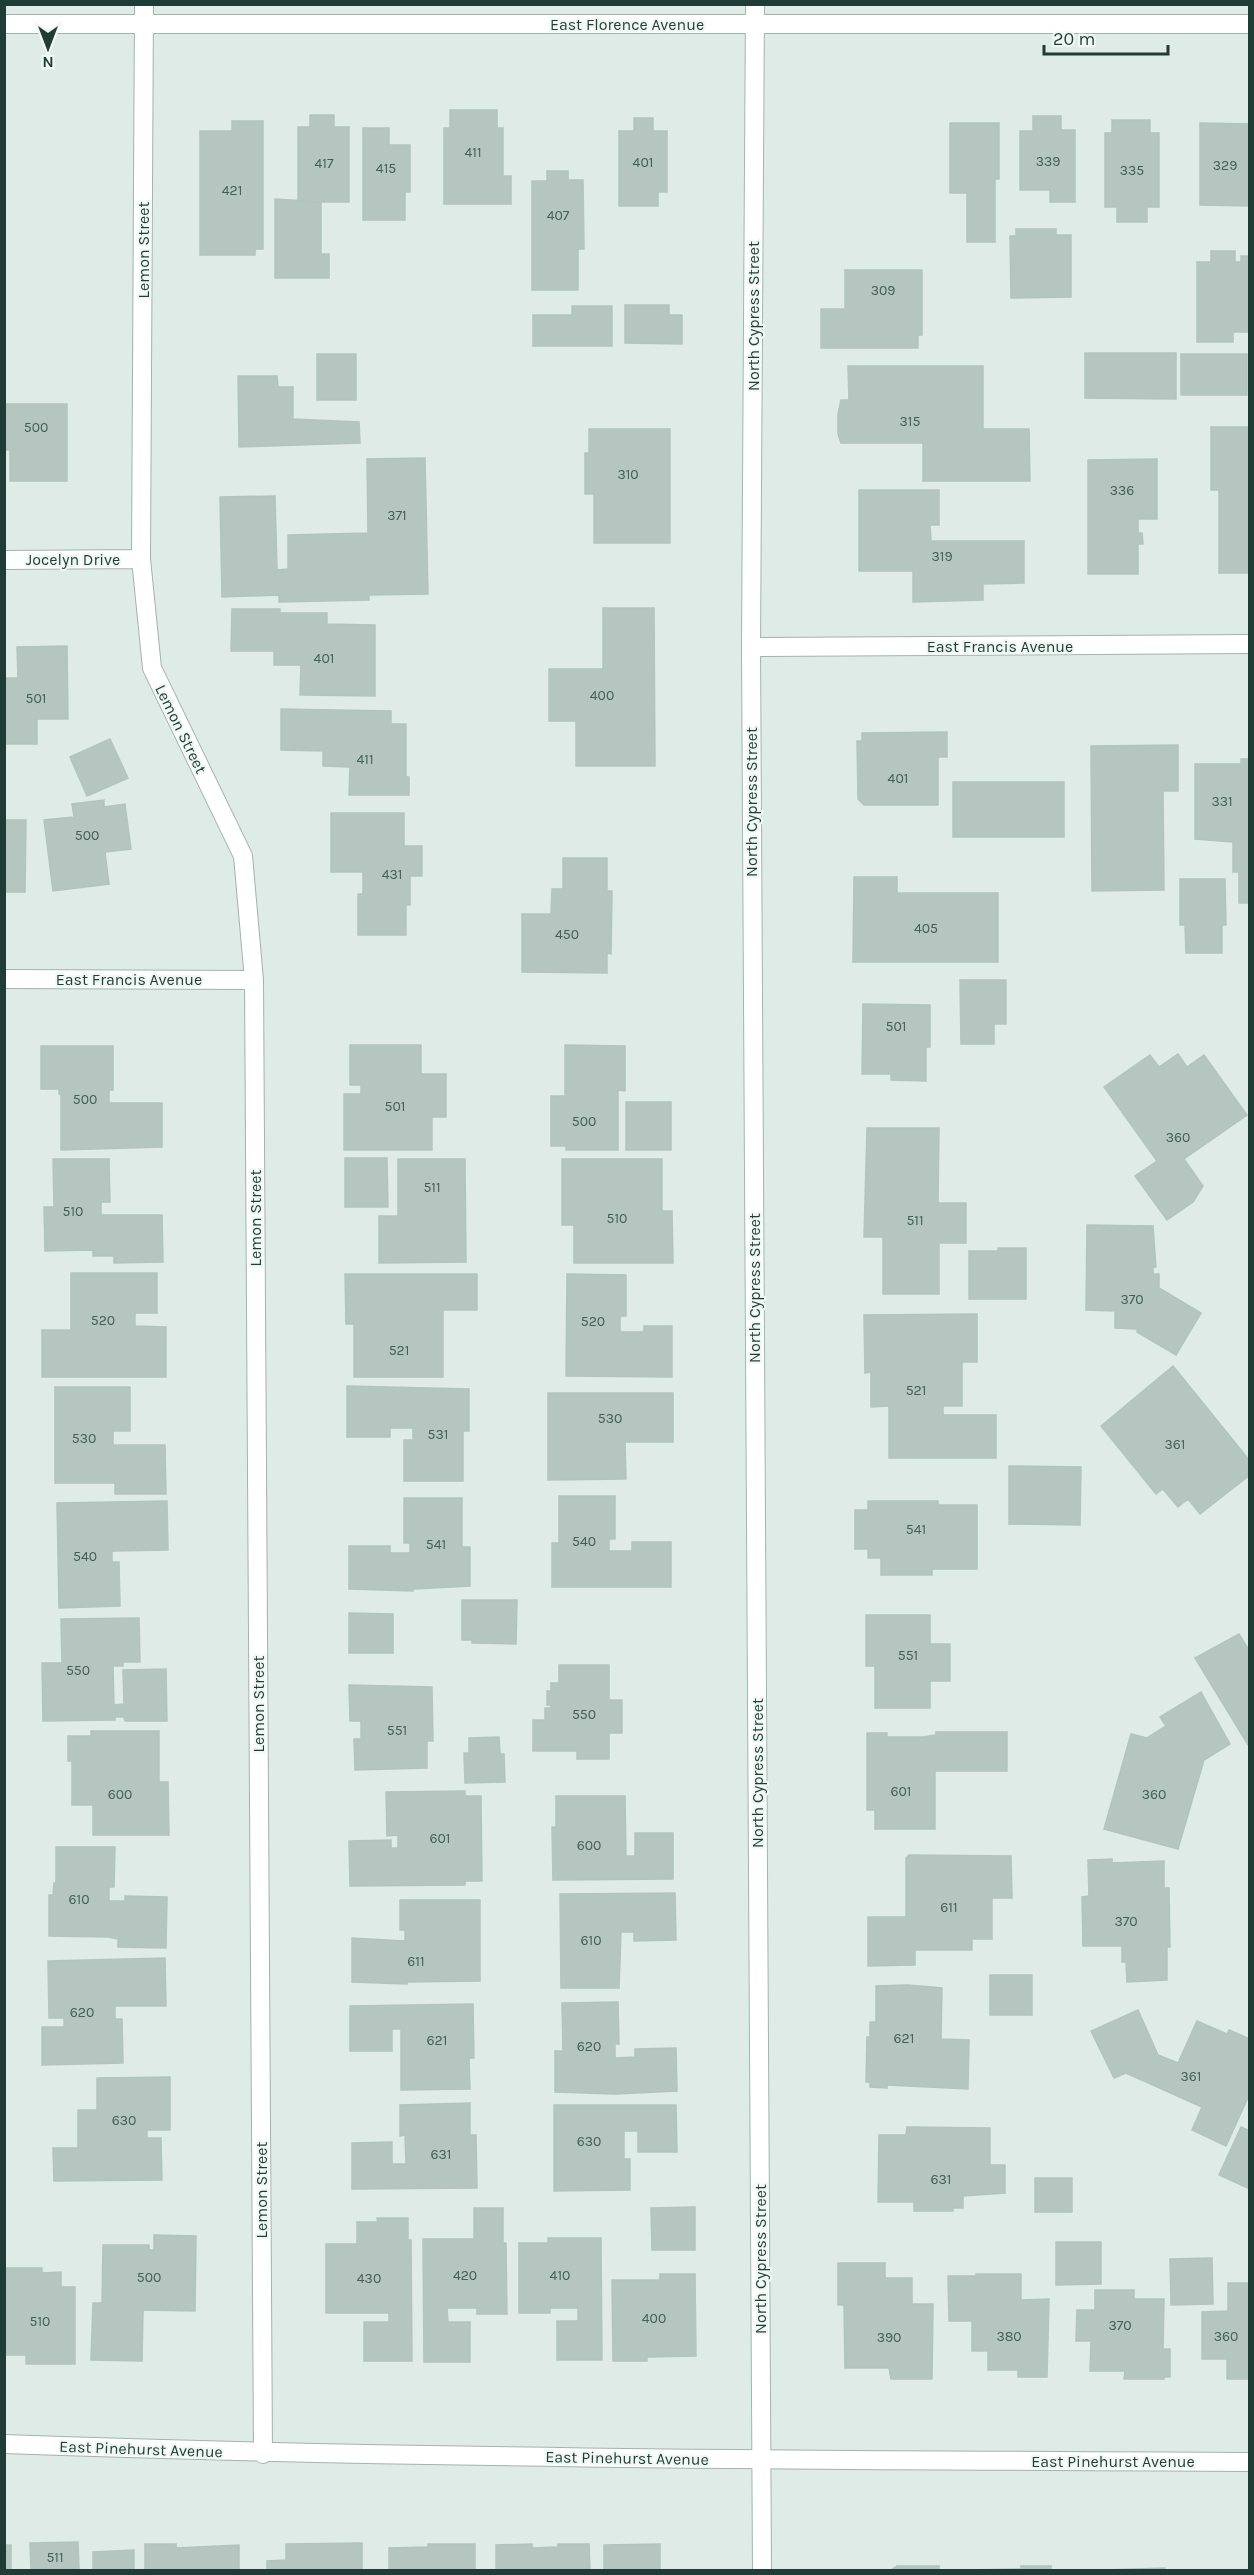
<svg xmlns="http://www.w3.org/2000/svg" width="1254" height="2575" viewBox="0 0 1254 2575" font-family="Karla,sans-serif">
<rect width="100%" height="100%" fill="#dfebe6"/>
<path fill="#b4c6bf" stroke="#b1c5bd" stroke-width="1.5" d="M450 110H497V128H503V176H511V204H444V128H450Z
M310 115H334V127H349V202H298V127H310Z
M1033 116H1061V130H1075V202H1050V190H1020V131H1033Z
M634 118H653V131H667V192H658V206H619V131H634Z
M1112 120H1150V133H1159V207H1147V222H1117V207H1105V133H1112Z
M232 121H263V249H255V255H200V131H232Z
M950 123H999V179H995V242H967V193H950Z
M1200 123 1250 124V206L1200 205Z
M363 128H389V145H410V192H405V220H363Z
M547 171H568V180H583L584 249H578V290H532V181H547Z
M275 199 321 202V254H329V278H275Z
M1016 229H1056V235H1071V297L1011 298 1010 236H1016Z
M1211 251H1235V262H1241V256H1250L1248 332H1233V342H1197V262H1211Z
M845 270H922V335H918V348H821V309H845Z
M625 305H669V315H682V344L625 343Z
M572 306H612V346H533V315H572Z
M1085 353H1176V399L1085 398Z
M317 354H356V400H317Z
M1181 354H1247V395H1181Z
M848 366H983V429H1029L1030 481H923V443H841L838 434V414L841 400H849Z
M238 376H277L278 387H293V419L359 422 360 443 239 447Z
M4 404H67V481H10V450H4Z
M1211 427H1250V573H1219V490H1211Z
M589 429H670V543H594V494H585V453H589Z
M425 458 428 594 369 595V600L279 602V595L222 597 220 497 275 496 277 570 288 569V535L368 533 367 459Z
M1157 459V519H1138V533H1142L1143 544H1138V574H1088V460Z
M859 490H939V525H930L931 541H1024V583L983 584V600L913 602V571H859Z
M603 608H654L655 766H576V721H549V669H603Z
M232 609H280V613H327V624L375 625V696L300 695 301 665H274V651H231Z
M67 646 68 719H37V744H4V678H18L17 647Z
M281 709 391 711V724H406V777H409V795H349L350 767 323 766V751L281 750Z
M947 732V757H938V805H864L858 799 857 741H862V733Z
M110 739 128 778 87 796 70 757Z
M1178 745V791H1163L1164 890 1092 891 1091 746Z
M1241 759H1250V903H1239V872H1233V842L1195 839V764H1241Z
M953 782H1064V837H953Z
M104 800V807L125 804 131 849 105 852 109 884 53 891 44 820 74 817 72 804Z
M331 813H404V846H422V876H410V905H406V935H358V894H363V872H331Z
M4 820H26L25 892H4Z
M563 858H607V891H612L611 954 607 953V973L522 972V914H551L552 889H563Z
M854 877H897V893H998V962H853Z
M1180 879H1225L1226 925H1222V953H1186L1185 925H1180Z
M960 980H1006V1024H994V1044H961Z
M863 1004 930 1005V1047H926V1081L891 1080V1074H862Z
M350 1045H421V1074H446V1117H432V1150H344V1094H361V1085H350Z
M565 1045 625 1046V1091L618 1090V1150H566V1146H551V1096H565Z
M41 1046H113V1090H109V1103H162V1147L61 1150V1094H59V1089H41Z
M1178 1054 1187 1067 1204 1055 1247 1115 1184 1159 1203 1186 1193 1202 1167 1220 1135 1176 1157 1161 1104 1087 1150 1055 1159 1067Z
M626 1102H671V1150H626Z
M867 1128H939L938 1203H966V1243H939V1294H883V1237H864Z
M345 1158H387L388 1207H345Z
M53 1159H109L110 1202H101V1215H162L163 1262 114 1263V1256H93V1250L45 1251 44 1207H54Z
M398 1159H465L466 1262 379 1263V1216H398Z
M562 1159H662V1211H672L673 1263H574V1225H562Z
M1087 1225 1153 1226 1156 1267H1153V1274H1159V1288L1201 1313 1176 1355 1137 1332V1329L1115 1328V1311L1086 1310Z
M998 1248H1026V1299H969V1251H998Z
M71 1273H157V1313H135V1326L166 1327V1377H42V1330H71Z
M345 1274H477V1310H443V1377H354V1324H346Z
M567 1274 626 1275V1316H620V1332H644V1326H672V1377L566 1376Z
M977 1314V1362H962V1406H943V1415H996V1458H889V1406L871 1407V1372L865 1373 864 1315Z
M1173 1366 1250 1461V1475L1200 1514 1188 1499 1178 1507 1163 1489 1156 1494 1101 1426Z
M347 1386 469 1389V1431H463V1481H404V1440H413V1428H390V1437H347Z
M55 1387H130V1431H113V1445H165L166 1494H115V1483H55Z
M548 1393H673V1442H625L626 1479 548 1480Z
M1009 1466 1081 1467 1080 1525 1009 1524Z
M559 1496H615V1539H609V1551H632V1542H671V1587H552V1543H559Z
M404 1498H462V1547H470V1586L413 1589V1591L349 1589V1546H390V1553H410V1543H404Z
M167 1501 168 1550 112 1551V1562H119L120 1606 59 1608 57 1503Z
M868 1501H938V1505H977V1569H932V1575H881V1558H868V1549H855V1510H868Z
M462 1600H517L516 1644 472 1643V1640H462Z
M349 1613 393 1614V1653H349Z
M866 1615H930V1644H950V1681H930V1708H875V1666H866Z
M139 1618 140 1662H123V1666H113L114 1705 124 1704 123 1670 166 1669 167 1721H125L124 1717H115V1720L43 1721 42 1663H62L61 1619Z
M1239 1634 1250 1652V1748L1195 1658Z
M559 1665H609V1700H622V1733H609V1759H577V1751H533V1720H545V1708H551V1705H547V1691H551V1683H559Z
M349 1685 432 1687 433 1741H427V1768L355 1770 354 1739H361V1721H350Z
M1201 1692 1230 1744 1204 1760 1178 1849 1104 1829 1131 1734 1147 1738 1166 1726 1160 1717Z
M91 1731H159V1782H168L169 1835H93V1805H72V1761H68V1736H91Z
M936 1732H1007V1771H935V1829H875V1810H867V1733H887V1737H923L936 1735Z
M499 1737 500 1754H504L505 1782 465 1783 464 1753H469V1738Z
M465 1791V1796H481L482 1881H465V1885L350 1886 349 1841 391 1840V1848H398V1835L387 1836 386 1792Z
M556 1796H625L626 1856H635V1833H673V1879L553 1880 552 1827H556Z
M56 1847H115L114 1887H109V1901H125V1896L167 1897 166 1948 118 1947V1939L108 1937 49 1936V1895H53L54 1883H56Z
M909 1855 1011 1856 1012 1898H992V1939H972V1950H915V1965L868 1966V1917H906V1858Z
M1112 1859V1863L1164 1861V1888H1169L1170 1947H1167V1980L1127 1982 1126 1962H1122V1946H1083L1082 1897 1089 1896 1088 1860Z
M675 1893 676 1940 634 1941V1932H621L619 1988H561L560 1894Z
M400 1900H480V1981L407 1982V1984L352 1982V1938L405 1941V1930H400Z
M165 1958 166 2006H115V2019H122L123 2063 42 2065V2027H64V2018H49L48 1961Z
M990 1975H1032V2015H990Z
M908 1985 942 1988 941 2039 969 2040 968 2089 887 2085V2088L870 2087V2082H866L867 2037H870V2022H876V1986Z
M618 2002 619 2044H615V2058L635 2057V2049L676 2048 677 2091 616 2094 555 2092V2051H563L562 2003Z
M473 2004 474 2058H469L470 2089 401 2090V2029H392V2051H350V2006Z
M1138 2010 1158 2055 1178 2063 1197 2021 1227 2034 1229 2030 1250 2039V2093L1226 2146 1192 2130 1202 2107 1126 2073 1114 2078 1091 2031Z
M170 2077V2130H147V2138H161L162 2180 54 2181 53 2148H78V2110H97V2078Z
M470 2103V2135H476L477 2188 352 2189V2143L392 2142V2164H406L405 2135 400 2136V2105Z
M554 2105H676L677 2152H638V2131H624V2159H630V2190L554 2191Z
M907 2127 990 2128V2165H1005V2193L963 2196V2208H953V2211H914V2202H878L879 2135H906Z
M1241 2127 1250 2131V2189L1219 2175Z
M1035 2178H1072V2212H1035Z
M695 2207V2250H652L651 2208Z
M474 2208H503V2243H506L507 2314H477V2308H447L448 2322H470V2362H424L423 2239H474Z
M377 2218H408V2240H411L412 2361H364V2322H389V2313H326V2244H357V2222H378Z
M154 2235 196 2236 195 2311 143 2310 142 2361 91 2360 93 2303H102L103 2245H149V2250H154Z
M548 2238H601L602 2360H557V2321H578V2308H550V2313H519V2243H548Z
M1056 2242H1101V2284L1056 2285Z
M1212 2258 1213 2304 1171 2305 1170 2259Z
M838 2263H885V2278H912V2304H933L932 2379H891L889 2368H845L844 2305H838Z
M4 2268H42V2273L61 2272V2287H75V2364H26V2355H4Z
M660 2274H695L696 2356 647 2357V2361H613L612 2280H660Z
M976 2274H1021V2300L1049 2299 1047 2377H1018V2370H988V2351H972V2321H949L948 2276H976Z
M1228 2283H1250V2379H1227V2359H1202V2312L1228 2311Z
M1095 2290H1134V2299H1164L1163 2349H1170V2377H1164V2379H1124L1125 2371H1090L1091 2341H1076L1077 2310H1095Z
M78 2542 79 2570H31L30 2543Z
M362 2543V2570H267V2561L286 2560V2544Z
M145 2544H176V2548L239 2545V2570H145Z
M428 2544H475V2570H389V2548L428 2547Z
M532 2544V2548L558 2547V2544H589L590 2570H496V2545Z
M660 2544V2570H604V2545Z
M4 2545H11V2570H4Z
M134 2550V2570H93V2552Z
M897 2566H939V2570H891Z
M1021 2566H1051V2570H962L1021 2569Z
M1165 2568V2570H1102Z"/>
<g fill="none" stroke-linecap="round" stroke-linejoin="round">
<defs>
<path id="street" d="M144 4 141 559 152 668 243 856 254 980 263 2454
M4 24H1250
M4 560 141 559
M751 647 1250 644
M4 979 254 980
M4 2444C419 2459 834 2460 1250 2462"/>
<path id="secondary" d="M755 4 751 647 762 2570"/>
</defs>
<use href="#street" stroke="#a2b3ad" stroke-width="20"/>
<use href="#secondary" stroke="#9db8af" stroke-width="20"/>
<use href="#street" stroke="#fff" stroke-width="18"/>
<use href="#secondary" stroke="#fff" stroke-width="18"/>
</g>
<g text-anchor="middle" dominant-baseline="central" stroke-width="4.5" stroke-linejoin="round" paint-order="stroke">
<g font-size="14" fill="#445e58">
<text x="473" y="152">411</text>
<text x="1048" y="161">339</text>
<text x="643" y="162">401</text>
<text x="324" y="163">417</text>
<text x="1225" y="165">329</text>
<text x="386" y="168">415</text>
<text x="1132" y="170">335</text>
<text x="232" y="190">421</text>
<text x="558" y="215">407</text>
<text x="883" y="290">309</text>
<text x="910" y="421">315</text>
<text x="36" y="427">500</text>
<text x="628" y="474">310</text>
<text x="1122" y="490">336</text>
<text x="397" y="515">371</text>
<text x="942" y="556">319</text>
<text x="324" y="658">401</text>
<text x="602" y="695">400</text>
<text x="36" y="698">501</text>
<text x="365" y="759">411</text>
<text x="898" y="778">401</text>
<text x="1222" y="801">331</text>
<text x="87" y="835">500</text>
<text x="392" y="874">431</text>
<text x="926" y="928">405</text>
<text x="567" y="934">450</text>
<text x="896" y="1026">501</text>
<text x="85" y="1099">500</text>
<text x="395" y="1106">501</text>
<text x="584" y="1121">500</text>
<text x="1178" y="1137">360</text>
<text x="432" y="1187">511</text>
<text x="73" y="1211">510</text>
<text x="617" y="1218">510</text>
<text x="915" y="1220">511</text>
<text x="1132" y="1299">370</text>
<text x="103" y="1320">520</text>
<text x="593" y="1321">520</text>
<text x="399" y="1350">521</text>
<text x="916" y="1390">521</text>
<text x="610" y="1418">530</text>
<text x="438" y="1434">531</text>
<text x="84" y="1438">530</text>
<text x="1175" y="1444">361</text>
<text x="916" y="1529">541</text>
<text x="584" y="1541">540</text>
<text x="436" y="1544">541</text>
<text x="85" y="1556">540</text>
<text x="908" y="1655">551</text>
<text x="78" y="1670">550</text>
<text x="584" y="1714">550</text>
<text x="397" y="1730">551</text>
<text x="901" y="1791">601</text>
<text x="120" y="1794">600</text>
<text x="1154" y="1794">360</text>
<text x="440" y="1838">601</text>
<text x="589" y="1845">600</text>
<text x="79" y="1899">610</text>
<text x="949" y="1907">611</text>
<text x="1126" y="1921">370</text>
<text x="591" y="1940">610</text>
<text x="416" y="1961">611</text>
<text x="82" y="2012">620</text>
<text x="904" y="2038">621</text>
<text x="437" y="2040">621</text>
<text x="589" y="2046">620</text>
<text x="1191" y="2076">361</text>
<text x="124" y="2120">630</text>
<text x="589" y="2141">630</text>
<text x="441" y="2154">631</text>
<text x="941" y="2179">631</text>
<text x="465" y="2275">420</text>
<text x="560" y="2275">410</text>
<text x="149" y="2277">500</text>
<text x="369" y="2278">430</text>
<text x="654" y="2318">400</text>
<text x="40" y="2321">510</text>
<text x="1120" y="2325">370</text>
<text x="1009" y="2336">380</text>
<text x="1226" y="2336">360</text>
<text x="889" y="2337">390</text>
<text x="55" y="2557">511</text>
</g>
<g font-size="16" fill="#1f3c35" stroke="#f0f8f4">
<text x="627" y="24">East Florence Avenue</text>
<text transform="translate(143 250) rotate(-90)">Lemon Street</text>
<text transform="translate(753 316) rotate(-90)">North Cypress Street</text>
<text x="73" y="559">Jocelyn Drive</text>
<text x="1000" y="646">East Francis Avenue</text>
<text transform="translate(181 729) rotate(64)">Lemon Street</text>
<text transform="translate(751 802) rotate(-90)">North Cypress Street</text>
<text x="129" y="979">East Francis Avenue</text>
<text transform="translate(255 1218) rotate(-90)">Lemon Street</text>
<text transform="translate(754 1288) rotate(-90)">North Cypress Street</text>
<text transform="translate(258 1704) rotate(-90)">Lemon Street</text>
<text transform="translate(757 1773) rotate(-90)">North Cypress Street</text>
<text transform="translate(261 2190) rotate(-90)">Lemon Street</text>
<text transform="translate(760 2259) rotate(-90)">North Cypress Street</text>
<text transform="translate(141 2449) rotate(2)">East Pinehurst Avenue</text>
<text transform="translate(627 2458) rotate(1)">East Pinehurst Avenue</text>
<text x="1113" y="2461">East Pinehurst Avenue</text>
</g>
</g>
<rect width="1254" height="2575" fill="none" stroke="#1f3c35" stroke-width="12"/>
<g transform="translate(48 48) rotate(180)" stroke="#f0f8f4" stroke-width="4.5" paint-order="stroke">
<path d="M0-4.5L10 22L0 15L-10 22Z" fill="#1f3c35"/>
<text y="-9" font-size="16" font-weight="bold" text-anchor="middle" fill="#1f3c35">N</text>
</g>
<path d="M1044 45v9h124v-9" fill="none" stroke="#1f3c35" stroke-width="3"/>
<text x="1053" y="45" font-size="18" fill="#1f3c35" stroke="#f0f8f4" stroke-width="4.5" paint-order="stroke">20 m</text>
</svg>
